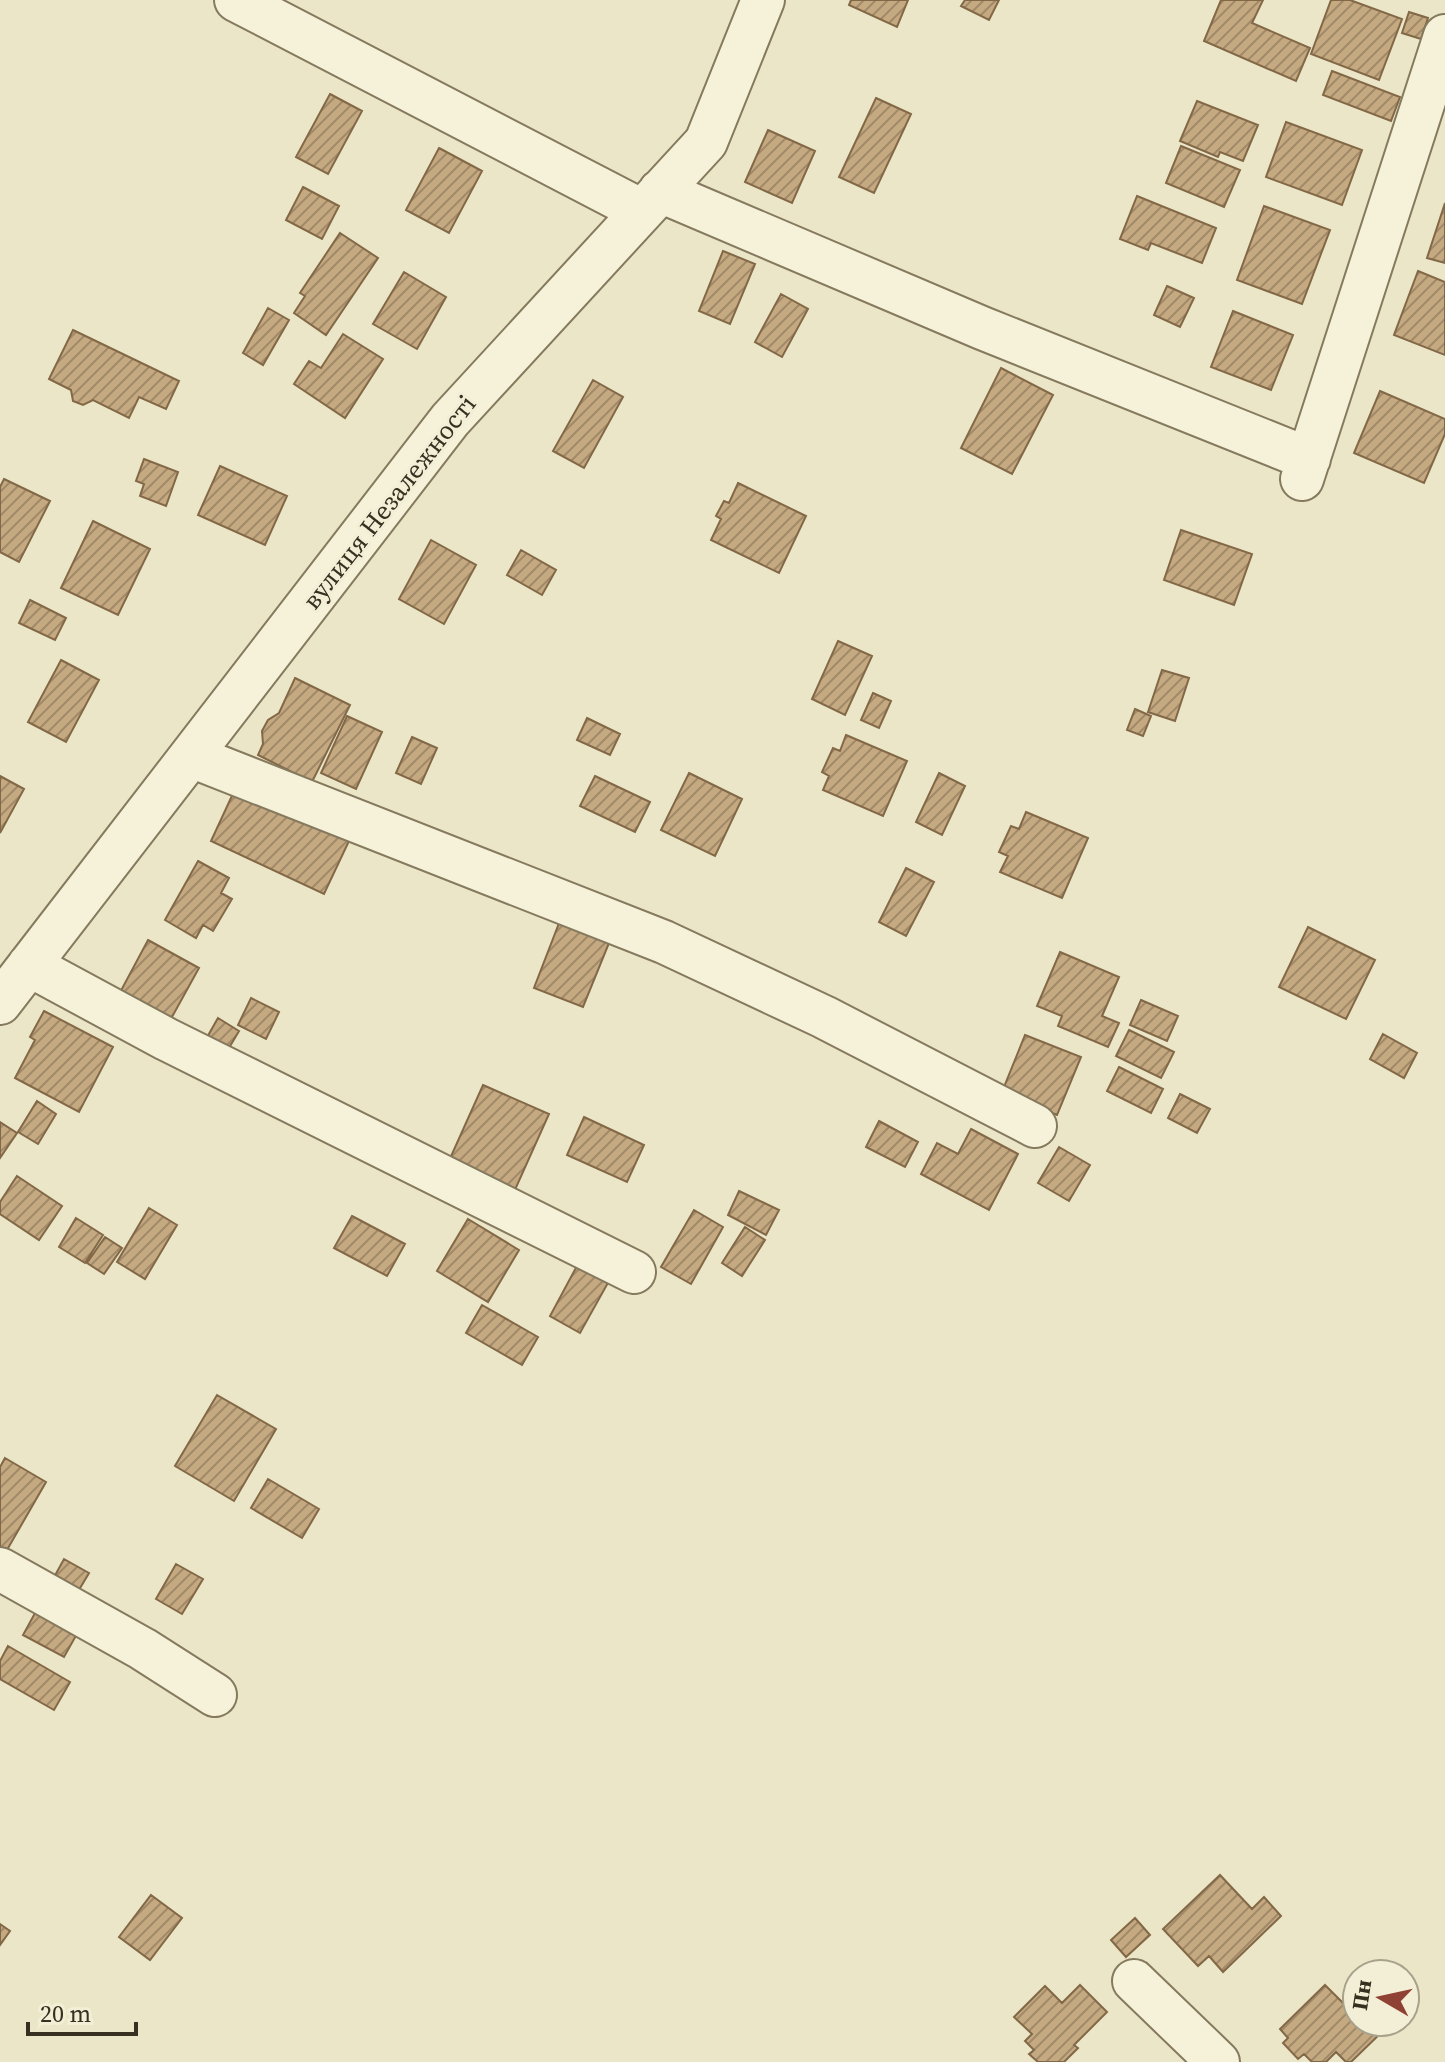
<svg xmlns="http://www.w3.org/2000/svg" width="1445" height="2062" viewBox="0 0 1445 2062" font-family="'Source Serif 4',serif">
<defs>
<pattern id="building-hatch" width="6" height="6" patternUnits="userSpaceOnUse" patternTransform="scale(2)"><rect width="6" height="6" fill="#c5a981"/><path d="M-1 1l2-2M0 6l6-6M5 7l2-2" fill="none" stroke="#a18a69"/></pattern>
</defs>
<rect width="100%" height="100%" fill="#ebe6c7"/>
<path fill="url(#building-hatch)" stroke="#826846" stroke-width="2" d="M851 0H908L897 27 849 5Z
M965 0H999L989 20 961 6Z
M1221 0H1263L1252 23 1310 48 1296 81 1204 41Z
M1331 0H1350L1402 19 1379 80 1311 54Z
M1409 12 1428 18 1421 39 1402 33Z
M1332 71 1400 97 1391 121 1323 95Z
M330 94 362 111 328 174 296 157Z
M876 98 911 114 874 193 839 177Z
M1197 101 1258 125 1243 161 1220 152 1218 157 1180 141Z
M1286 122 1362 150 1342 205 1266 177Z
M768 130 815 151 792 203 745 182Z
M1181 146 1240 170 1224 207 1166 183Z
M439 148 482 171 449 233 406 210Z
M303 187 339 206 322 239 286 220Z
M1137 196 1216 228 1202 263 1151 243 1148 250 1120 239Z
M1445 203V263L1427 258Z
M1264 206 1330 230 1302 304 1237 280Z
M340 233 378 258 326 335 294 313 305 296 300 293Z
M723 251 755 264 730 324 699 311Z
M1418 271 1445 282V355L1394 335Z
M404 272 446 297 417 349 373 324Z
M1167 286 1194 298 1180 327 1154 315Z
M781 294 808 309 782 357 755 342Z
M268 308 289 320 263 365 243 353Z
M1233 311 1293 335 1271 390 1211 367Z
M73 330 179 381 166 409 139 397 129 418 93 400 83 405 73 401 71 390 49 379Z
M343 334 383 359 345 418 294 384 309 361 321 368Z
M1001 368 1053 395 1012 474 961 448Z
M593 380 623 397 584 468 553 451Z
M1380 391 1445 419V434L1424 483 1354 453Z
M144 459 178 472 166 506 140 496 144 484 136 481Z
M220 466 287 496 265 545 198 515Z
M4 479 50 501 19 562 0 552V487Z
M738 483 806 516 779 573 711 540 721 519 716 516 724 501 729 503Z
M93 521 150 549 118 615 61 588Z
M1181 530 1252 554 1234 605 1164 580Z
M431 540 476 565 444 624 399 599Z
M521 550 556 570 542 595 507 575Z
M30 600 66 618 55 640 19 623Z
M838 641 872 656 845 715 812 699Z
M61 660 99 680 66 742 28 722Z
M1162 670 1189 678 1175 721 1148 712Z
M295 678 350 705 312 782 258 755 263 744 262 731 268 720 279 713Z
M873 693 891 701 879 728 861 720Z
M1135 709 1151 716 1143 736 1127 730Z
M347 716 382 732 356 789 321 773Z
M587 718 620 734 610 755 577 740Z
M846 735 907 761 883 816 823 790 829 776 822 772 833 748 840 751Z
M412 737 437 748 421 784 396 773Z
M689 773 742 799 715 856 661 830Z
M939 773 965 786 942 835 916 822Z
M0 776 24 789 0 833Z
M595 776 650 802 635 832 580 806Z
M236 787 349 841 324 894 211 841Z
M1026 812 1088 838 1062 898 1000 872 1008 856 999 852 1011 826 1019 829Z
M198 861 229 878 221 893 232 899 213 931 203 925 196 938 165 920Z
M906 868 934 882 906 936 879 922Z
M561 918 611 938 583 1007 534 988Z
M1308 927 1375 960 1346 1019 1279 987Z
M148 940 199 968 167 1026 117 998Z
M1060 952 1119 977 1102 1016 1119 1023 1108 1047 1058 1026 1062 1016 1037 1006Z
M251 998 279 1012 266 1039 238 1025Z
M1141 1000 1178 1016 1167 1041 1130 1025Z
M44 1011 113 1047 79 1112 15 1078 35 1040 30 1037Z
M218 1018 239 1031 226 1053 205 1041Z
M1129 1030 1174 1052 1161 1078 1116 1056Z
M1383 1034 1417 1053 1404 1078 1370 1059Z
M1025 1035 1081 1057 1057 1115 1002 1092Z
M1119 1067 1163 1089 1151 1113 1107 1091Z
M483 1085 549 1114 514 1192 448 1163Z
M1180 1094 1210 1109 1197 1133 1168 1118Z
M37 1101 56 1114 38 1144 18 1132Z
M584 1117 644 1145 627 1182 567 1155Z
M879 1121 918 1142 905 1167 866 1147Z
M0 1122 17 1133 0 1158Z
M971 1129 1018 1154 989 1210 921 1174 937 1143 958 1154Z
M1059 1147 1090 1165 1069 1201 1038 1183Z
M17 1176 62 1206 39 1240 0 1214V1202Z
M739 1191 779 1210 766 1235 728 1215Z
M149 1208 177 1225 145 1279 117 1262Z
M694 1210 723 1227 691 1284 661 1267Z
M352 1216 405 1244 387 1276 334 1248Z
M76 1218 103 1235 85 1263 59 1247Z
M468 1219 519 1250 488 1302 437 1271Z
M745 1227 765 1240 742 1276 722 1263Z
M105 1237 122 1248 104 1274 87 1263Z
M578 1264 609 1281 580 1333 550 1316Z
M482 1305 538 1337 522 1365 466 1333Z
M217 1395 276 1429 234 1501 175 1466Z
M5 1458 46 1482 7 1550 0 1546V1467Z
M268 1479 319 1509 302 1538 251 1508Z
M64 1559 89 1573 76 1595 52 1581Z
M176 1564 203 1579 182 1614 156 1599Z
M41 1602 82 1625 64 1657 23 1635Z
M8 1646 70 1682 54 1710 0 1679V1661Z
M1220 1875 1252 1909 1264 1897 1281 1916 1223 1972 1209 1956 1198 1966 1163 1929Z
M151 1895 182 1918 150 1960 119 1937Z
M1135 1918 1150 1935 1126 1957 1111 1940Z
M0 1924 10 1931 0 1945Z
M1080 1985 1107 2012 1074 2045 1078 2048 1064 2062H1038L1029 2054 1034 2050 1025 2041 1032 2034 1014 2017 1045 1986 1062 2003Z
M1325 1985 1357 2017V2022H1378L1385 2029 1351 2062H1346L1336 2052 1326 2062H1312L1304 2054 1298 2059 1283 2043 1288 2038 1280 2029Z"/>
<g fill="none" stroke-linecap="round" stroke-linejoin="round">
<defs>
<path id="minor" d="M236 0 642 211
M660 191 982 328 1309 459
M1302 479 1445 36
M191 756 664 942 824 1017 1035 1126
M29 965 166 1039 634 1272
M0 1003 450 420 706 142 763 0
M0 1569 143 1649 215 1695
M1134 1981 1218 2062"/>
</defs>
<use href="#minor" stroke="#85795e" stroke-width="46"/>
<use href="#minor" stroke="#f6f2da" stroke-width="42"/>
</g>
<g text-anchor="middle" dominant-baseline="central" stroke-width="6" stroke-linejoin="round" paint-order="stroke">
<g font-size="26" fill="#372f20" stroke="#f3efd6">
<text transform="translate(389 502) rotate(-52)">вулиця Незалежності</text>
</g>
</g>
<g transform="translate(1381 1998) rotate(279)"><circle r="38" fill="#f3efd6" stroke="#a8a28d" stroke-width="2"/>
<path d="M0-6L14 30L0 20L-14 30Z" fill="#8f4233"/>
<text y="-12" font-size="22" font-weight="bold" text-anchor="middle" fill="#372f20">Пн</text>
</g>
<path d="M28 2022v12h108v-12" fill="none" stroke="#372f20" stroke-width="4"/>
<text x="40" y="2022" font-size="24" fill="#372f20" stroke="#f3efd6" stroke-width="6" paint-order="stroke">20 m</text>
</svg>
